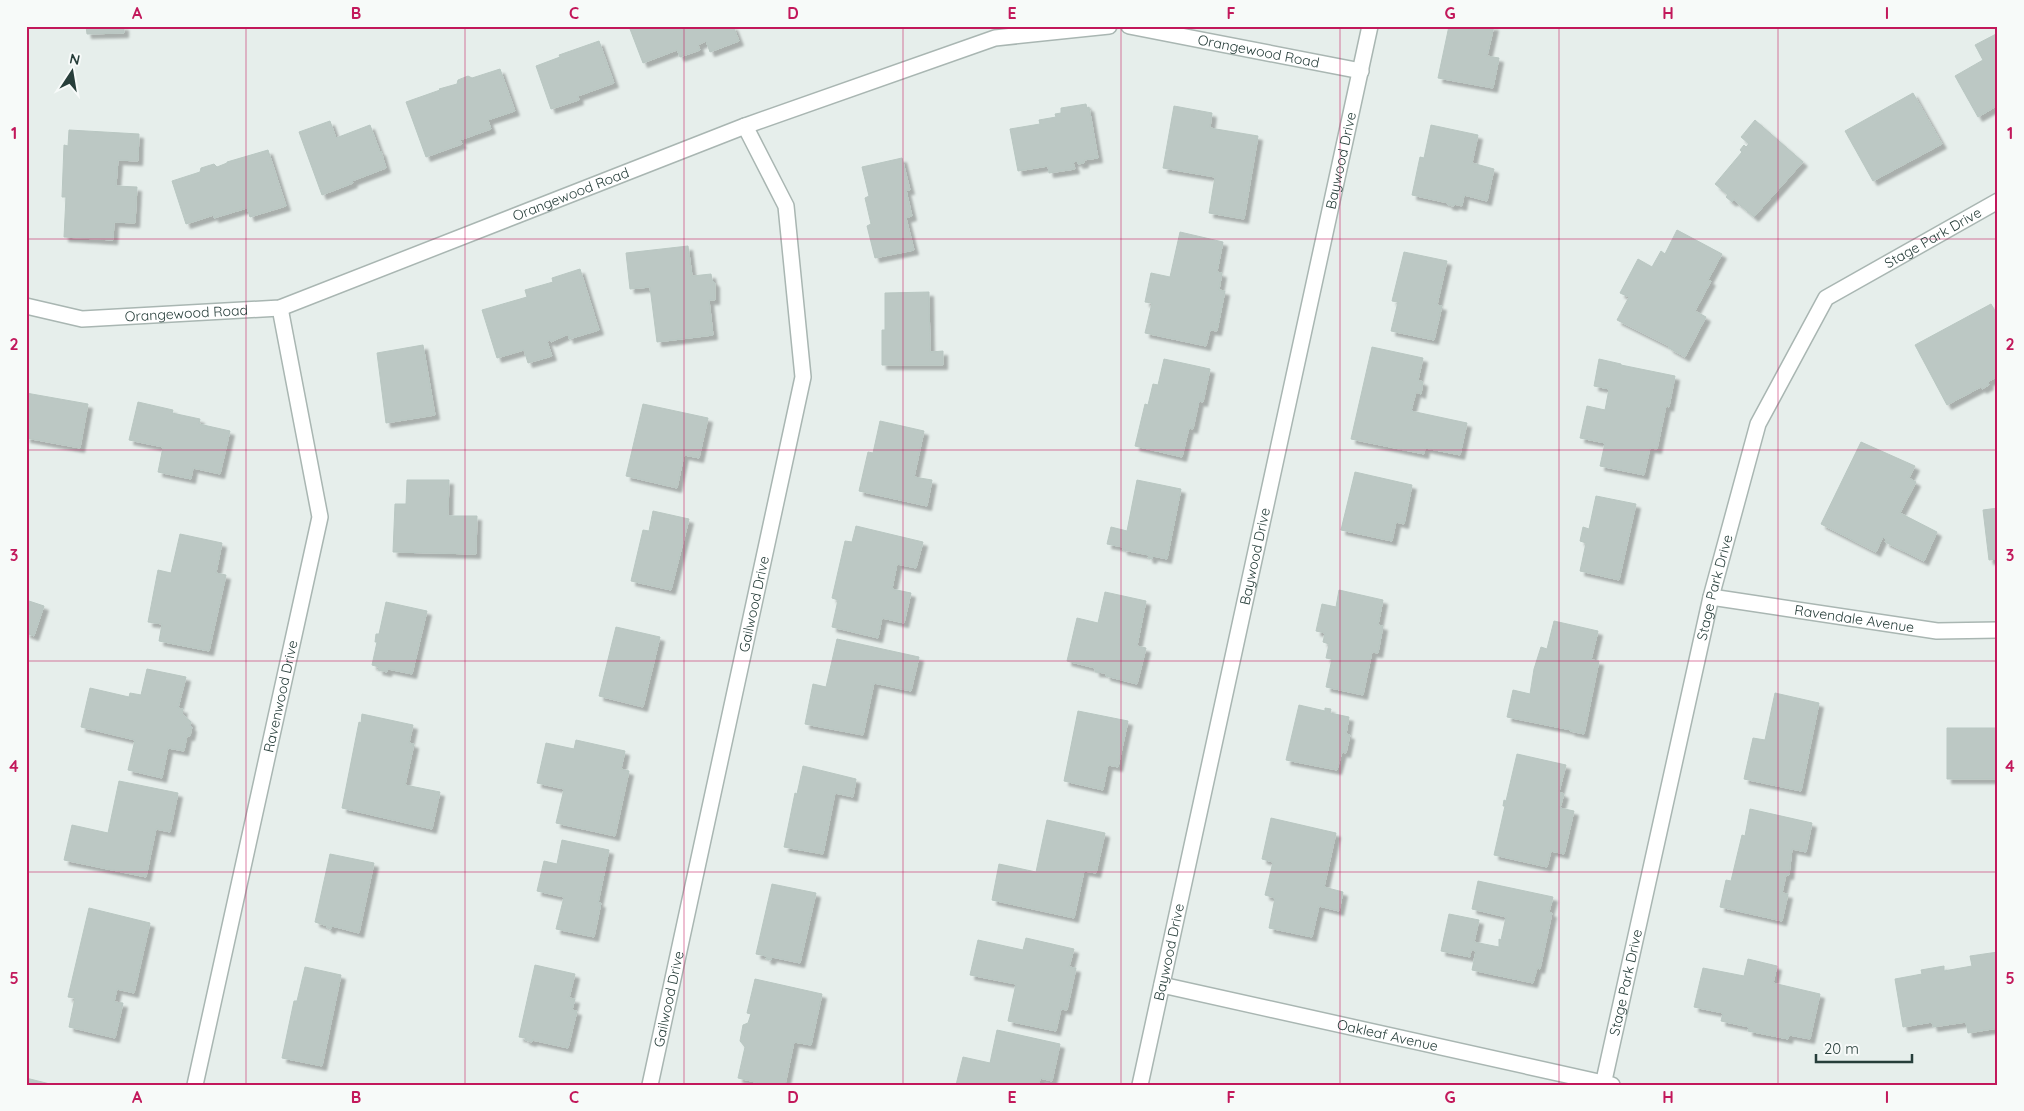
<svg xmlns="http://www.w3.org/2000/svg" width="2024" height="1111" viewBox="0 0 2024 1111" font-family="Quicksand,sans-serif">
<defs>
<filter id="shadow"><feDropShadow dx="4.5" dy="4.5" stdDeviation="1" flood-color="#0004"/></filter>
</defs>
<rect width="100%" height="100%" fill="#e6eeeb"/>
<path fill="#bcc8c4" stroke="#b9c7c2" filter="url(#shadow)" d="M86 26H124V33L87 34Z
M637 26H733L739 41 710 52 706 41 698 45 700 50 680 57 677 50 643 63 630 29Z
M1449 26H1494L1487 56 1499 58 1493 88 1438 78Z
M1998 33V110L1995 107 1978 117 1955 76 1983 60 1975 45Z
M599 41 614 83 578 96 579 100 551 109 536 66 560 57 559 55Z
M500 69 515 111 488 120 491 129 460 140 462 144 426 157 406 102 440 90 439 89 457 84 458 80 468 76 472 78Z
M1913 93 1942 144 1873 181 1845 131Z
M1086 104 1087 108 1089 107 1098 158 1084 160V163L1078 164V161L1073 162 1075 169 1049 173 1048 166 1018 171 1010 129 1040 124 1039 120 1056 117 1055 114 1061 113V108Z
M1174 106 1212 113 1210 128 1258 136 1244 219 1209 213 1215 177 1163 168Z
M1755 120 1803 162 1754 217 1734 200 1732 202 1726 197 1728 195 1715 184 1742 152 1740 150 1744 145 1746 147 1749 144 1741 137Z
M330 121 336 138 370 125 380 152 381 151 386 168 352 181 353 183 322 195 299 132Z
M1431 125 1478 135 1472 163 1494 169 1487 201 1464 195 1462 206 1454 204V206L1448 205V203L1412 195 1420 157 1424 158Z
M69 130 139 134 138 161 118 160 116 186 137 187 135 223 114 222 113 240 64 237 66 197H62L64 145 68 146Z
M268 150 286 206 250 217 247 208 214 218V215L186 224 172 181 200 172 201 168 214 164 217 167 227 163V162Z
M902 158 910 190H906L912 216 906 218 914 250 875 258 867 226 871 224 865 198 869 196 862 167Z
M1677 230 1722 254 1708 280 1711 281 1695 311 1706 317 1685 357 1669 348V346L1617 320 1629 297 1620 293 1638 259 1652 267 1661 251 1665 254Z
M1180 232 1223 242 1217 272 1222 273 1219 290 1225 291 1217 331 1210 330 1206 346 1145 333 1152 303 1145 302 1151 273 1170 277Z
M688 246 692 276 711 274 712 280 715 283V300H709L713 335 657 342 650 287 630 289 626 253Z
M1404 252 1447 261 1437 305 1442 306 1434 340 1391 331 1398 302 1392 301Z
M580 269 599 330 569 339 568 334 551 342V340L547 341 552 356 528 363 524 350 497 358 482 310 527 297 525 290 553 282 552 278Z
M929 292 930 352 943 351V365H882V330H885V293Z
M1991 304 1998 316V376L1988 382 1989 385 1982 389 1981 387 1947 405 1915 345Z
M423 345 435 415 386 423 377 353Z
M1372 347 1423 358 1418 380 1423 382 1421 394 1416 392 1411 411 1467 423 1460 455 1425 448 1424 454 1351 439Z
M1164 359 1210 369 1203 402 1199 401 1193 429 1189 428 1182 457 1135 446 1145 404 1148 405 1153 384 1158 385Z
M1599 359 1621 364V365L1675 376 1669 407 1666 406 1657 449 1650 448 1644 475 1600 466 1605 443 1580 438 1587 406 1605 410 1609 389 1594 386Z
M26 393 88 404 80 448 26 438Z
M138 402 173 410 172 413 200 419 199 424 230 431 220 474 193 468 191 479 158 472 163 447 129 440Z
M643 404 708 418 699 458 684 455 677 488 626 476Z
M880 421 924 431 914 477 932 480 927 506 859 491 868 452 873 453Z
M1861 442 1915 466 1909 478 1916 482 1900 513 1937 532 1924 561 1885 542 1886 539 1883 537 1876 552 1821 524Z
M1355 472 1412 485 1404 524 1396 522 1392 541 1341 530Z
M407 480H449L448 516H477L476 554 393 552 395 504H406Z
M1137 480 1181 489 1167 559 1153 556 1152 559 1148 558 1149 555 1123 550V547L1107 544 1111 527 1127 531Z
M1596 496 1636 504 1619 580 1580 571 1586 543 1580 541 1583 527 1589 529Z
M1998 508V559L1989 560 1983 510Z
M653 511 689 519 671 590 631 581 643 530 649 531Z
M856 526 923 542 916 568 897 564 892 589 911 593 904 623 882 618 878 638 832 627 838 600 832 598 845 541 852 542Z
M180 534 222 543 216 573 226 575 209 651 159 641 162 624 148 622 158 570 171 573Z
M1339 590 1383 600 1378 625 1383 626 1378 653 1372 652 1363 695 1326 687 1332 659 1326 658 1329 644 1323 642 1325 633 1316 631 1322 604 1336 607Z
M1105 592 1146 601 1137 646 1146 648 1137 684 1106 676V673L1095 672V668L1067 661 1077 618 1098 623Z
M26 600 44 606 34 636 26 633Z
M386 602 427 611 412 674 388 669 387 672 378 670 379 667 372 665 377 642H375L376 634H379Z
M1554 621 1598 631 1591 660 1599 661 1584 734 1570 731 1571 730 1507 717 1513 690 1530 694 1534 669 1541 647 1547 649Z
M616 627 660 637 643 707 599 696Z
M837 639 919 657 911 691 874 683 863 735 805 724 813 684 826 687Z
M147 669 186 677 178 708 183 709 182 714 191 722 190 726 192 727 190 736H187L184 751 168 748 162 778 128 770 135 740 81 727 90 688 129 697 130 693 141 695Z
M1775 693 1819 703 1801 791 1744 779 1753 738 1765 740Z
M1299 705 1325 711V708L1331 709 1330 713 1349 717 1346 734 1350 735 1346 753 1342 752 1337 770 1286 760Z
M1078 711 1128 721 1118 767 1108 765 1103 790 1064 781Z
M362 714 413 725 409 743 414 744 405 785 440 792 432 829 342 808 359 722 361 723Z
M1947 728H1998V779H1947Z
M576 740 625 751 621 769 629 771 615 836 556 823 564 789 537 783 546 743 574 749Z
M1517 754 1566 765 1559 792 1564 794 1560 808 1574 811 1564 854 1551 851 1547 867 1494 855 1505 806H1503L1504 800 1506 801Z
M803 766 856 779 853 797 835 793 823 854 784 847 795 793 797 794Z
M119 781 178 793 170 832 156 829 146 877 64 860 72 825 108 833Z
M1750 809 1812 823 1806 852 1792 849 1789 875H1786L1782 893 1788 894 1782 921 1720 907 1726 880 1731 881 1742 835 1745 836Z
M1271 818 1336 833 1324 887 1343 892 1339 911 1319 906 1312 937 1269 928 1275 898 1265 895 1273 862 1262 859Z
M1047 820 1105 833 1096 873 1084 871 1074 918 992 900 999 864 1036 872Z
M562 840 609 850 598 903H601L594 937 556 929 564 897 537 891 544 861 557 864Z
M330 854 374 863 359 933 332 926 331 929 327 928V926L315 922Z
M1478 881 1553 897 1549 912 1552 913 1540 969 1537 968 1533 983 1472 970 1476 951 1471 950 1470 957 1441 951 1449 914 1479 920 1474 942 1499 947V939L1501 940 1506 917 1472 909Z
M772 884 816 893 800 963 772 957 771 960 766 959 767 956 756 954Z
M89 908 150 923 134 993 117 989 114 1002 123 1003 115 1038 69 1027 75 998 68 997Z
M1026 938 1074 949 1069 967 1076 968 1067 1010 1061 1009 1056 1031 1008 1021 1016 984 970 975 978 940 1023 950Z
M1998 952V1028L1968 1033 1966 1022 1933 1027 1932 1022 1903 1027 1895 979 1922 974 1921 970 1944 966V971L1972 966 1970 956Z
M1748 959 1777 966 1773 983 1820 994 1810 1039 1789 1035 1788 1039 1748 1031 1749 1027 1721 1021 1723 1013 1694 1007 1703 968 1744 976Z
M535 965 575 974 569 998 575 999 572 1010 577 1011 568 1048 532 1040V1042L525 1040 526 1038 519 1037Z
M305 967 341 975 322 1066 282 1058 294 1001H297Z
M755 979 822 994 811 1045 794 1042 785 1085H768L738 1078 745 1047 740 1041 743 1025 748 1023 751 1014 747 1013Z
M997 1030 1060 1044 1052 1081 1040 1078 1039 1085H956L963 1057 990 1063Z
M26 1078 54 1085H26Z"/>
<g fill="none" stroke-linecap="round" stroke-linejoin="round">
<defs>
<g id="minor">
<path id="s1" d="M1129 26 1361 71"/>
<path id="s2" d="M26 306 82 319 280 308 745 126 995 38 1109 26"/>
<path id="s3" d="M1711 597 1937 631 1998 630"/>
<path id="s4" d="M1162 985 1612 1085"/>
<path id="s5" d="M195 1085 320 517 280 308"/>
<path id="s6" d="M650 1085 803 377 786 206 745 126"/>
<path id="s7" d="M1140 1085 1370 26"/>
<path id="s8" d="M1603 1085 1711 597 1758 424 1826 298 1998 201"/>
</g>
</defs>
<use href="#minor" stroke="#a9b6b2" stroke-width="18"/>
<use href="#minor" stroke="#fff" stroke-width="15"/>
</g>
<path fill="none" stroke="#c2185b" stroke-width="1" stroke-opacity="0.55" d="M246 26V1085M465 26V1085M684 26V1085M903 26V1085M1121 26V1085M1340 26V1085M1559 26V1085M1778 26V1085M26 239H1998M26 450H1998M26 661H1998M26 872H1998"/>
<g text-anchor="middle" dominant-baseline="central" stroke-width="4" stroke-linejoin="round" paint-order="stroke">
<g font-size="14" fill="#273e3a" stroke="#f7faf9">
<text stroke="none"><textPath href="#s1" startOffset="132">Orangewood Road</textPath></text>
<text stroke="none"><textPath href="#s7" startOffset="946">Baywood Drive</textPath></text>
<text stroke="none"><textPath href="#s2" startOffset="568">Orangewood Road</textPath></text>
<text stroke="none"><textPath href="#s8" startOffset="945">Stage Park Drive</textPath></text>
<text stroke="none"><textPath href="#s2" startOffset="162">Orangewood Road</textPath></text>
<text stroke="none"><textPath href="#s7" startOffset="541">Baywood Drive</textPath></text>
<text stroke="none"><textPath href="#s8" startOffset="510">Stage Park Drive</textPath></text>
<text stroke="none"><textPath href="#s6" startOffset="492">Gailwood Drive</textPath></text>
<text stroke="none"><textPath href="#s3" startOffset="145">Ravendale Avenue</textPath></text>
<text stroke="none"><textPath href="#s5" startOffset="398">Ravenwood Drive</textPath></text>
<text stroke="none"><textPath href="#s7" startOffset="136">Baywood Drive</textPath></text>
<text stroke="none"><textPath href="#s8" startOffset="105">Stage Park Drive</textPath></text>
<text stroke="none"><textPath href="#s6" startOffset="88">Gailwood Drive</textPath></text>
<text stroke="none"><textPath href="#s4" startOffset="231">Oakleaf Avenue</textPath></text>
</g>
</g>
<rect width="2024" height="1111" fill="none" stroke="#f7faf9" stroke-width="55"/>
<g transform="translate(72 72) rotate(12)" stroke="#f7faf9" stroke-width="4" paint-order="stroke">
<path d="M0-4L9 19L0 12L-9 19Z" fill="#273e3a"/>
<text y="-8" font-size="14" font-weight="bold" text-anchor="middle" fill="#273e3a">N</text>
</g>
<path d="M1816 1054v8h96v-8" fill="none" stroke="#273e3a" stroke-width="2.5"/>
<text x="1824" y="1054" font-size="15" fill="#273e3a" stroke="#f7faf9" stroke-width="4" paint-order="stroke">20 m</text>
<rect x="28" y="28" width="1968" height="1056" fill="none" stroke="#c2185b" stroke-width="2"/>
<g font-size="16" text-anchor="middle" font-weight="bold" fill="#c2185b">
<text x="137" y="19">A</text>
<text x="356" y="19">B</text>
<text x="574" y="19">C</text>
<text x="793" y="19">D</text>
<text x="1012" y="19">E</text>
<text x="1231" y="19">F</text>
<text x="1450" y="19">G</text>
<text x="1668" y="19">H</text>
<text x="1887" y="19">I</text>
<text x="14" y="139">1</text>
<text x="2010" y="139">1</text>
<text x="14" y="350">2</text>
<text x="2010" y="350">2</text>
<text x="14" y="561">3</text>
<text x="2010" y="561">3</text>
<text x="14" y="772">4</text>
<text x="2010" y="772">4</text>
<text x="14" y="984">5</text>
<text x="2010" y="984">5</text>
<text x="137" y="1103">A</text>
<text x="356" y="1103">B</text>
<text x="574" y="1103">C</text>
<text x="793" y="1103">D</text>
<text x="1012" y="1103">E</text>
<text x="1231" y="1103">F</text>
<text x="1450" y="1103">G</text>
<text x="1668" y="1103">H</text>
<text x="1887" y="1103">I</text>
</g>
</svg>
